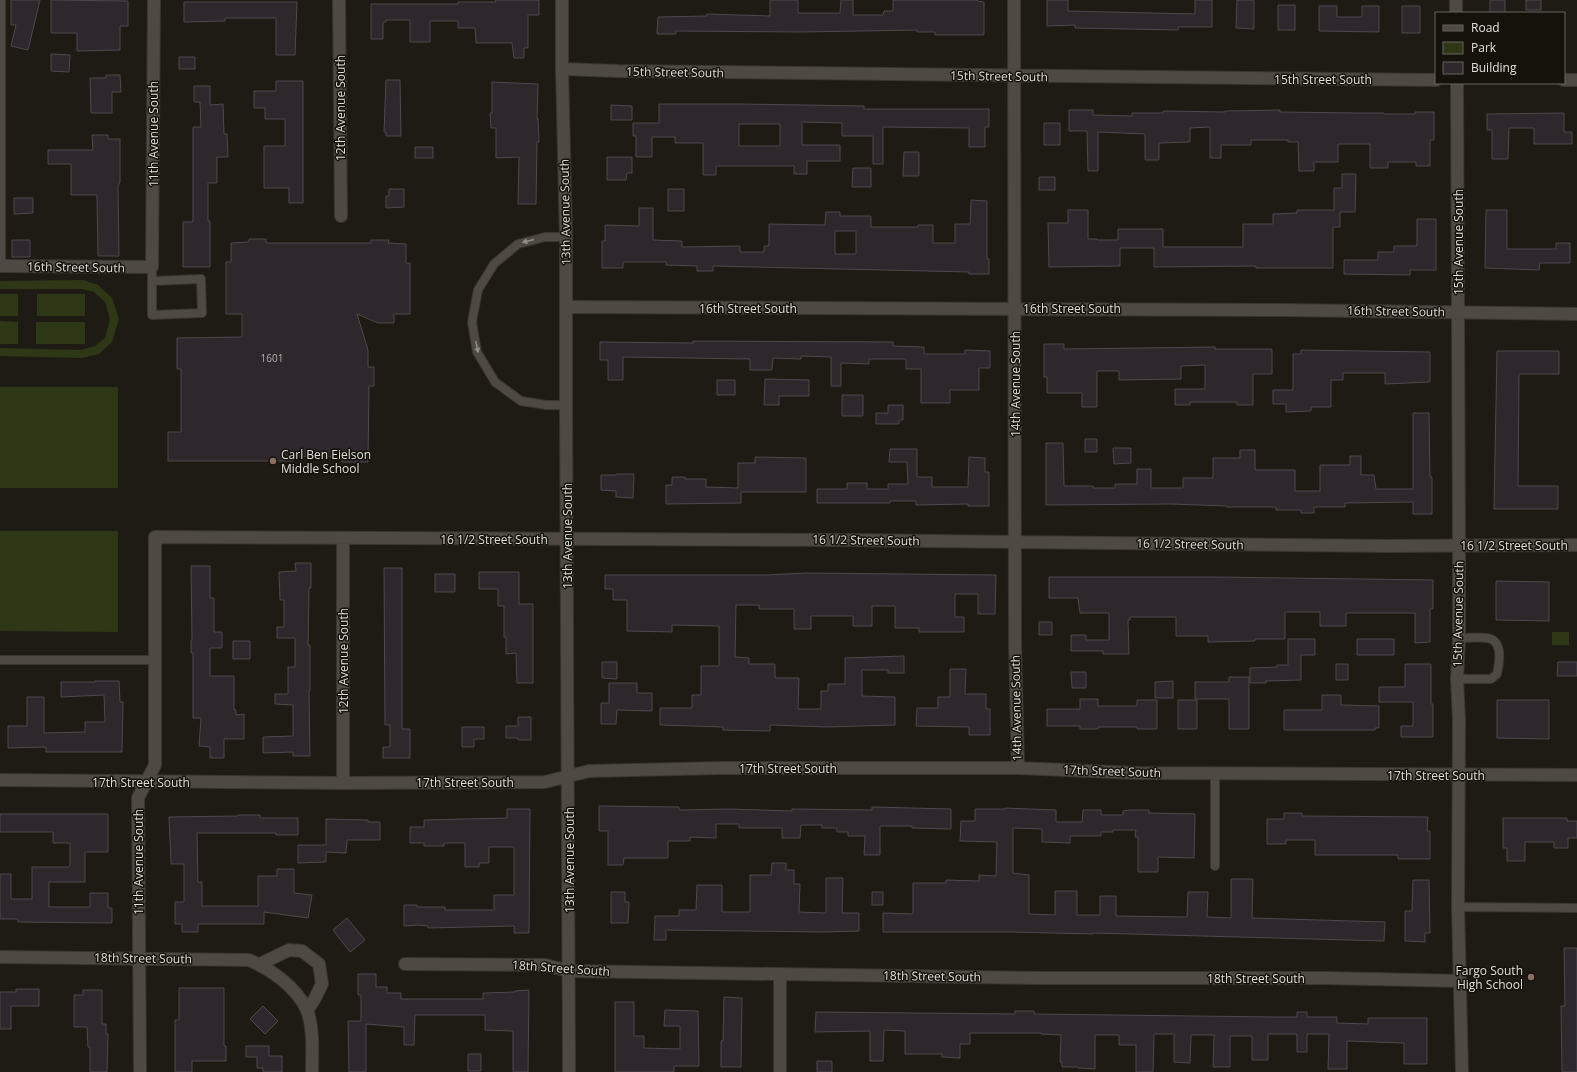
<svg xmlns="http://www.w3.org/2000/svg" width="1577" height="1072" viewBox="0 0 1577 1072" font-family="'Open Sans',sans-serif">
<rect width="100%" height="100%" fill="#1e1b14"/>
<path fill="#2e3816" d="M83 280 98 285 112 298 119 319 112 342 99 354 82 358 0 356V348L81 350 95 346 105 338 110 319 105 302 94 292 82 289H0V281Z
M0 294H18V316H0Z
M37 294H85V316H37Z
M0 321 18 322V344H0Z
M36 322H85V344H36Z
M0 387H118V488H0Z
M0 531H118V632L0 631Z
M1552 632H1569V645H1552Z"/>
<path fill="#2e272c" stroke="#4f484d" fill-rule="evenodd" d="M11 0H40L28 50 11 46 16 25H11Z
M51 0 128 1V26H120V50L77 51V33H51Z
M495 0H539V15H528V48H524V58H514L512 43H476L475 28H458V21H430V42H410V20H386V22H383V39H371V4H458V2H496Z
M770 0H798V13H840L841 0H853V15H883L884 11H893V0H977V1L984 2V35H935V32H917V30L801 32 676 31V34H657L658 17 707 16V14L770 16Z
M1047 0H1068V11L1195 14V0H1212V27H1178V30L1075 28V25L1047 26Z
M1237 0H1254V29L1236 28Z
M1490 0H1505V13H1490Z
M1526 0H1541V10H1526Z
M184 2H297L295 55H276V18H225V21L184 22Z
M1278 5H1295V30H1278Z
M1319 6H1337V17H1362V6H1379V32L1319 31Z
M1402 6H1420V33H1402Z
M51 54 70 55 69 72 51 71Z
M179 57H195V69H179Z
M106 75H120L121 92H112V113H91L90 78H106Z
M386 80H400L401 136H386V132H384Z
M276 81H303V203H289V188H264V146H285V119H265V108H254V91H276Z
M492 82 538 84 537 119H538L539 142H537L536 204H518L519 157 496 158V128H491L490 113H492Z
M194 86H210V105L223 104 224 134H227L228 157H217V183H208V221H210V267H183V222H193V127H201L200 102H194Z
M659 104H741L864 106V109H989V127H985V147H969V128L883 127V164H873V136H842V123L802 122V145H840V161H807V174H794V166H716V175H703V143H675V137H652V157H636V136H633V123H659ZM739 124H780V146H739Z
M611 105 632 106V120H611Z
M1069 110H1093V115L1132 116V113H1163V111L1225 112V111L1280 110V112L1358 113H1384V114H1415V112H1434V140H1430V166H1416V162H1388V168H1370V144H1338V162H1314V171H1299L1298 142H1288V140H1251V145H1221V158H1210V127L1190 128V142L1159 143V160H1145V134L1098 132V171H1088L1087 131H1069Z
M1564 113V132H1572V144H1534V128H1509L1508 159H1492V130H1487V114Z
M1044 123H1060V145H1044Z
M92 135H108V139H120V182L118 186 119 256H98L97 195H71V164H48V150H93Z
M415 147H433V158H415Z
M904 152H919V176H903Z
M607 157H632V173H627L626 180H607Z
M853 168H871V187H852Z
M1342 174H1356L1355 212H1340V227H1333V268H1256V266L1154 267V248H1120V266L1049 267 1048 223H1068V210H1088V239H1097V240H1118V229H1163V247H1243V224H1273V214L1297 213V210H1334V188H1342Z
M1039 177H1055V190H1039Z
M389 189H404V207L386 208V196H389Z
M668 189H684V211H668Z
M14 198H33V213L14 214Z
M971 200 987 201V259H989V274H969V272L754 267 713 266V271H697V266L666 265V262H623V268H602V241H605V225L639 226V208H653V240L682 241V247L740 246V252H764V246H769V224L825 225 826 212H840V216H871V227H918V225H933V243H955V224H970ZM835 231H856V254H835Z
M1486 210H1507V249H1556V243H1570V263H1540L1539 270 1485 268Z
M1417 219H1436V270H1410V275L1344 274V260H1378V252H1394V246H1417Z
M249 239H266V243H371V240H389L388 243 406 244V263H410V314H394V323H378L357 314 368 350V367H374V386H369L368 462H342V457L293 456V461H168V432H181V369H177V338L242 337V314H226V262H231V243L249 242Z
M12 240H30V257H12Z
M693 341 893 342V346L924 347V354H965V350L990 351V368H979V390H950V403H921V369H906V359H869V364L841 363V386H831V357L801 356V359L773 358 772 370H750V359L623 357V380H608V360H600V342L693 343Z
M1044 344H1064V349L1215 347V349H1272V374H1253V405H1237V402H1190V405H1175V389H1205V365L1181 366V379L1119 380V371H1097V407H1082V393H1047V377H1044Z
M1301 350 1430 352V382L1385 384V373H1343V380H1331V407H1311V411L1286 412V404H1273V390H1293V354H1301Z
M1497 351H1559V374H1519L1518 486H1558V509H1494Z
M765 379 809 380V396H779V405H764Z
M717 380H735V395H717Z
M842 395H863V416H842Z
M888 405H903V420H899V424H876V413H888Z
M1413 413H1429L1430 477H1432V514H1413V502L1345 503V507H1314V513H1301V510H1276V507H1227V506L1171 504 1046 505V443H1063L1064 486H1093V488H1115V484H1137V469H1151V488H1183V478H1213V458H1240V450H1255V470H1295V491H1320V465H1350V456H1361V475H1374L1376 489H1413Z
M1085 439H1097V452H1085Z
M1113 448H1131V463L1114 464Z
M890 449H917V477H932V487H968L969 457 985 458V472H989V506H968V504L916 505V501H890V503H817V489H847V483H867V489H888V484H908L907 462H889Z
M755 457 806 458V492H741V503L666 504V485H672V477H685V479H706V487L738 488V463H755Z
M616 474H634L633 498 616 497V491L601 490V475H616Z
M295 563H311V588H309L308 645H310V691H309L310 756H293V752L263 753V737L293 736V705L275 704V694H288V667H295V638H277V627H284V600H280L279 572 296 571Z
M191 566H210V598H214V632H222V648H210V676H234V710H236V715L244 714V739H224V758H210V747L199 746 201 718H193V653H191V640H192Z
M384 568H402V729H410V758H383V747H390V725H385Z
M479 572H519V604H533V683H517L516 653 506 654V637H504V606H498V589H479Z
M807 573 996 575 995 614H978V594H955V617H964V632H919V628H895V606H872V626H853V616H811V629H794V609H759V605H736L735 657 749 658V664H775V678H799L798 709H821V691H828V684H845V658L904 656V673H888V670H862V696L895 697V725L828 727 770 725V731L723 730V727L660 725V708H692V695H701V666H719V626L672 625V632L627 631V600H613V589H605V575H765Z
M435 574H455V592H435Z
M1049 577H1216L1433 580V609H1430V642L1415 643V613H1346V626H1320V612H1285V639H1255V641L1208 642V636H1176V617H1130V620H1128L1129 654H1103V651H1071V635H1086V640H1109V613H1080L1078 598H1049Z
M1496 581 1549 582V621L1496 620Z
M1039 622H1052V635H1039Z
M1288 639H1315V655H1301V680L1266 681V683H1250V668L1277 667V665H1288Z
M1357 639H1394V655H1357Z
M233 641H250V659H233Z
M602 662H617V679L602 678Z
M1558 662H1577V676H1557Z
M1336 664H1348V680H1336Z
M1405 664H1431V704H1433V737H1401V726H1413V702H1379V687H1405Z
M950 669H966L965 694H986V709H990V735H969V727L916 726 917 708H938V697H950Z
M1071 672H1086V688H1072Z
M1229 677H1249V729H1229V699H1195V682H1229Z
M95 681H119L120 702H123L122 752H46V747L8 748V726H27V697H44V733L85 732V722H105L104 695 61 697V682H95Z
M1173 681V698H1155V682Z
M609 683H637V693H652V711L617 710 616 724H601V703H609Z
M1322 695H1341V705L1379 706V728H1375V730H1284V710H1322Z
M1080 699H1098V706H1137V700H1157V729H1137V727H1098V729H1080V726H1047V709H1080Z
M1178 700H1197V729H1178Z
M1497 700H1549V739L1497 738Z
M518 717H531V740H518V738H506V726H518Z
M462 727H484V739H474V747H462Z
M599 806 679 807V810L729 809 792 811V809L872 810V807L951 809V829L912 828V826H880V855H864L865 836H848V832H837V828H822V825H801L800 838H782V828H739V824H716V838L690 837V841H668V858H624L623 865H608V831H599Z
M1005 808 1056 810V822H1082L1083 810H1101V815H1123V811L1130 810H1149V813L1195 814 1194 858 1158 857V872H1138V837H1135L1136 830H1113V832H1101V836H1070V843L1042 842V829L1013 828V873L1029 875V914L1055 915V891H1077V915H1100V896H1116V916L1187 917 1188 892H1208L1207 917 1231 918V879H1253L1252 918 1385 922 1384 941 1093 933V934L1011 932H883V913L913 914V883H946V880L979 881V875L996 876 997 842 960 841 961 821H975V809H1005Z
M507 809H530L529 933H514V926L428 928V926L419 925 404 926V905H417V907H445V910H494V895H514V847H489V863H479V867H465V843H444V846H424V843H410V827H424V820L507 818Z
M1284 813H1302V816L1428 817 1427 831H1430V859H1398V855H1315V840H1286V844H1267V819H1284Z
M0 814H108V852H85V882H49V907H90V893H108V908H112V923L18 922V919H0V874H11V899H32V867H68L70 865V843H53V832H0Z
M238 815H260V818H298V835H276V833H197L198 882H202V906H258V876H277V869H294V893L312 895 308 918 264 912V924H198V932H182V924H175V902H184V864H171L169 817 238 816Z
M1503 818H1567V821H1577V838H1568V848H1554V842H1525V861H1507V848H1503Z
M326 819 368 820V822H380V840H347L346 853 326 852V862L298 863V845H326Z
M772 863H786V870H794V884H800L799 912 826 913V878H843L842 913H859V931L822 932 666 930V940H654L655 916H679V910H696L697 885H722V912H750V875H771Z
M1413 880H1429L1430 933H1425V942L1405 941V911H1412Z
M611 892H625V902H629L628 923H611Z
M872 892H883V905H872Z
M347 918 365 940 350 952 333 930Z
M1564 948H1577V1072H1562L1561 1006H1565Z
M358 974H376V987H387V993H401V999H483V993L515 992V991L529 990 528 1072H513V1031L485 1030V1015H415L414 1045H404V1027L366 1024V1072H349L348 1021H361V995H358Z
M179 988H224V1046H226V1061H192V1072H175V1020H179Z
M16 989H39V1006H11V1029H0V992H16Z
M83 990H102V1024H106V1034H108L107 1072H90V1047H88L87 1027H74V995H83Z
M724 997 742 998 741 1067H721V1041H723Z
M615 1002H634V1036H644V1048L680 1049V1026H664L665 1010 698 1011 699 1066H674V1072H615Z
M263 1006 278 1021 265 1034 250 1019Z
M1015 1011H1034V1014L1274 1017H1297V1012H1307V1017H1337V1023L1368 1024V1018H1427V1064H1404V1043L1347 1041V1069H1328L1329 1034H1307V1052H1297V1034H1268V1060H1252V1036H1230V1067H1213L1214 1035H1191L1190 1063 1174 1062V1034H1154L1153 1072H1136V1045H1119V1035H1095V1069L1078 1068V1067H1062V1062H1060L1061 1035 1041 1034V1033H970V1044H960V1058L942 1057V1054H905V1031L884 1030 883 1061H870V1031L815 1032 816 1012 1015 1014Z
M246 1046H269V1056H282V1072H263V1068H257V1057H246Z
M468 1054H481V1071H468Z
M817 1061H832V1072H817Z"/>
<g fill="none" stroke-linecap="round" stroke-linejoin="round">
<defs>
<path id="lane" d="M1 0V266
M152 267V315L202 313 201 279 152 281
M566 405H546L521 401 495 382 477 352 472 322 478 290 494 264 518 244 545 237H566
M0 660H155
M1457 679H1491L1497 674C1499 665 1503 644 1491 639 1485 636 1466 638 1459 638
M1215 866V773
M1458 907 1577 908"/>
<path id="street" d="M339 0 341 216
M1014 0 1015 643 1018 768
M1456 0V13
M562 69 618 71 1436 80
M1564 80H1577
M1457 83 1459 546V638L1457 679 1459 720 1458 907 1462 1072
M0 266 152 267 154 0
M567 307 1284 310 1577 314
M0 780 343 783 545 782 589 771 721 768H1018L1137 773 1577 775
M343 783V538
M0 957 249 960C272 970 296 987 307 1010 314 1029 312 1052 312 1072
M260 964 289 950 302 951 319 964 322 984 314 1000 307 1011
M405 964 545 965 569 971 1040 978H1326L1461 981
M780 975V1072
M140 1072 138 798 155 765V537L847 540 1387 546 1577 545"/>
<path id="secondary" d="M562 0V69L566 237V405L569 1072"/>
</defs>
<use href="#lane" stroke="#383632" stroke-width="10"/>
<use href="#street" stroke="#383632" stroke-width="14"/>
<use href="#secondary" stroke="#383632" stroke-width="14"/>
<use href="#lane" stroke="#4e4a43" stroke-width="8"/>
<use href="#street" stroke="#4e4a43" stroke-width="12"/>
<use href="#secondary" stroke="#4e4a43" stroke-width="12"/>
</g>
<defs><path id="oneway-solid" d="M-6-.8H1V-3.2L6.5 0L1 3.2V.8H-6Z"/></defs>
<g fill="#908e87">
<use href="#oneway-solid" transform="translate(528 241) rotate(166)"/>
<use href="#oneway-solid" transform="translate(477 347) rotate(78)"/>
</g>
<g fill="#8d6e63" stroke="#14120b" stroke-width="1.5">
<circle cx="273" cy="461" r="4"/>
<circle cx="1531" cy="977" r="4"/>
</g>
<g text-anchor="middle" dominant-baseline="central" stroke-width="3" stroke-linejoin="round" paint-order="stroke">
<g font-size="10" fill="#b4b2af">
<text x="272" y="358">1601</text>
</g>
<g font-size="12" fill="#e1e0db" stroke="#14120b">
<text transform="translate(675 72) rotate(1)">15th Street South</text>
<text transform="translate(999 76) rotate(1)">15th Street South</text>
<text x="1323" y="79">15th Street South</text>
<text transform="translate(340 108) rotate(-90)">12th Avenue South</text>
<text transform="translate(153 134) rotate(-90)">11th Avenue South</text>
<text transform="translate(565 212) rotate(-91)">13th Avenue South</text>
<text transform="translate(1458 242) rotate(-90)">15th Avenue South</text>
<text transform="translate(76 267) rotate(1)">16th Street South</text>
<text x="748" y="308">16th Street South</text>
<text x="1072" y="308">16th Street South</text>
<text transform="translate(1396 311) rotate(1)">16th Street South</text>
<text transform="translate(1015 384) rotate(-90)">14th Avenue South</text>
<text transform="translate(567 536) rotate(-90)">13th Avenue South</text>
<text x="494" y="539">16 1/2 Street South</text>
<text transform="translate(866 540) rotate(1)">16 1/2 Street South</text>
<text transform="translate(1190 544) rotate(1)">16 1/2 Street South</text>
<text x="1514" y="545">16 1/2 Street South</text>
<text transform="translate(1458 614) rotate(-89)">15th Avenue South</text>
<text transform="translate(343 661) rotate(-90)">12th Avenue South</text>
<text transform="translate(1016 708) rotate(-91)">14th Avenue South</text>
<text x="788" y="768">17th Street South</text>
<text transform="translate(1112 771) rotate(2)">17th Street South</text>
<text x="1436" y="775">17th Street South</text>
<text x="141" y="782">17th Street South</text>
<text x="465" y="782">17th Street South</text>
<text transform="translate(569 860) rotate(-90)">13th Avenue South</text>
<text transform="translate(138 862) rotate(-90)">11th Avenue South</text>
<text transform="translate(143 958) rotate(1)">18th Street South</text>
<text transform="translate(561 968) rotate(4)">18th Street South</text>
<text transform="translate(932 976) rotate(1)">18th Street South</text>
<text x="1256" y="978">18th Street South</text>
</g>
<g font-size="12" fill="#e1e0db" stroke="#14120b" text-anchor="start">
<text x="281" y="454">Carl Ben Eielson<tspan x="281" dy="14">Middle School</tspan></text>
<text x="1523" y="970" text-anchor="end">Fargo South<tspan x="1523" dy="14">High School</tspan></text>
</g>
</g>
<rect x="1435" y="12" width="130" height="72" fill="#14120b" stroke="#66645e"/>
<rect x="1443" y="25" width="20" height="6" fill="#4e4a43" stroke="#66645e"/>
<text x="1471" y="32" font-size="12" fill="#e1e0db">Road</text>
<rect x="1443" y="42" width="20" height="12" fill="#2e3816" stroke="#66645e"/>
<text x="1471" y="52" font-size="12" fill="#e1e0db">Park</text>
<rect x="1443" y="62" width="20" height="12" fill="#2e272c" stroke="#66645e"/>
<text x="1471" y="72" font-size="12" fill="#e1e0db">Building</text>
</svg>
